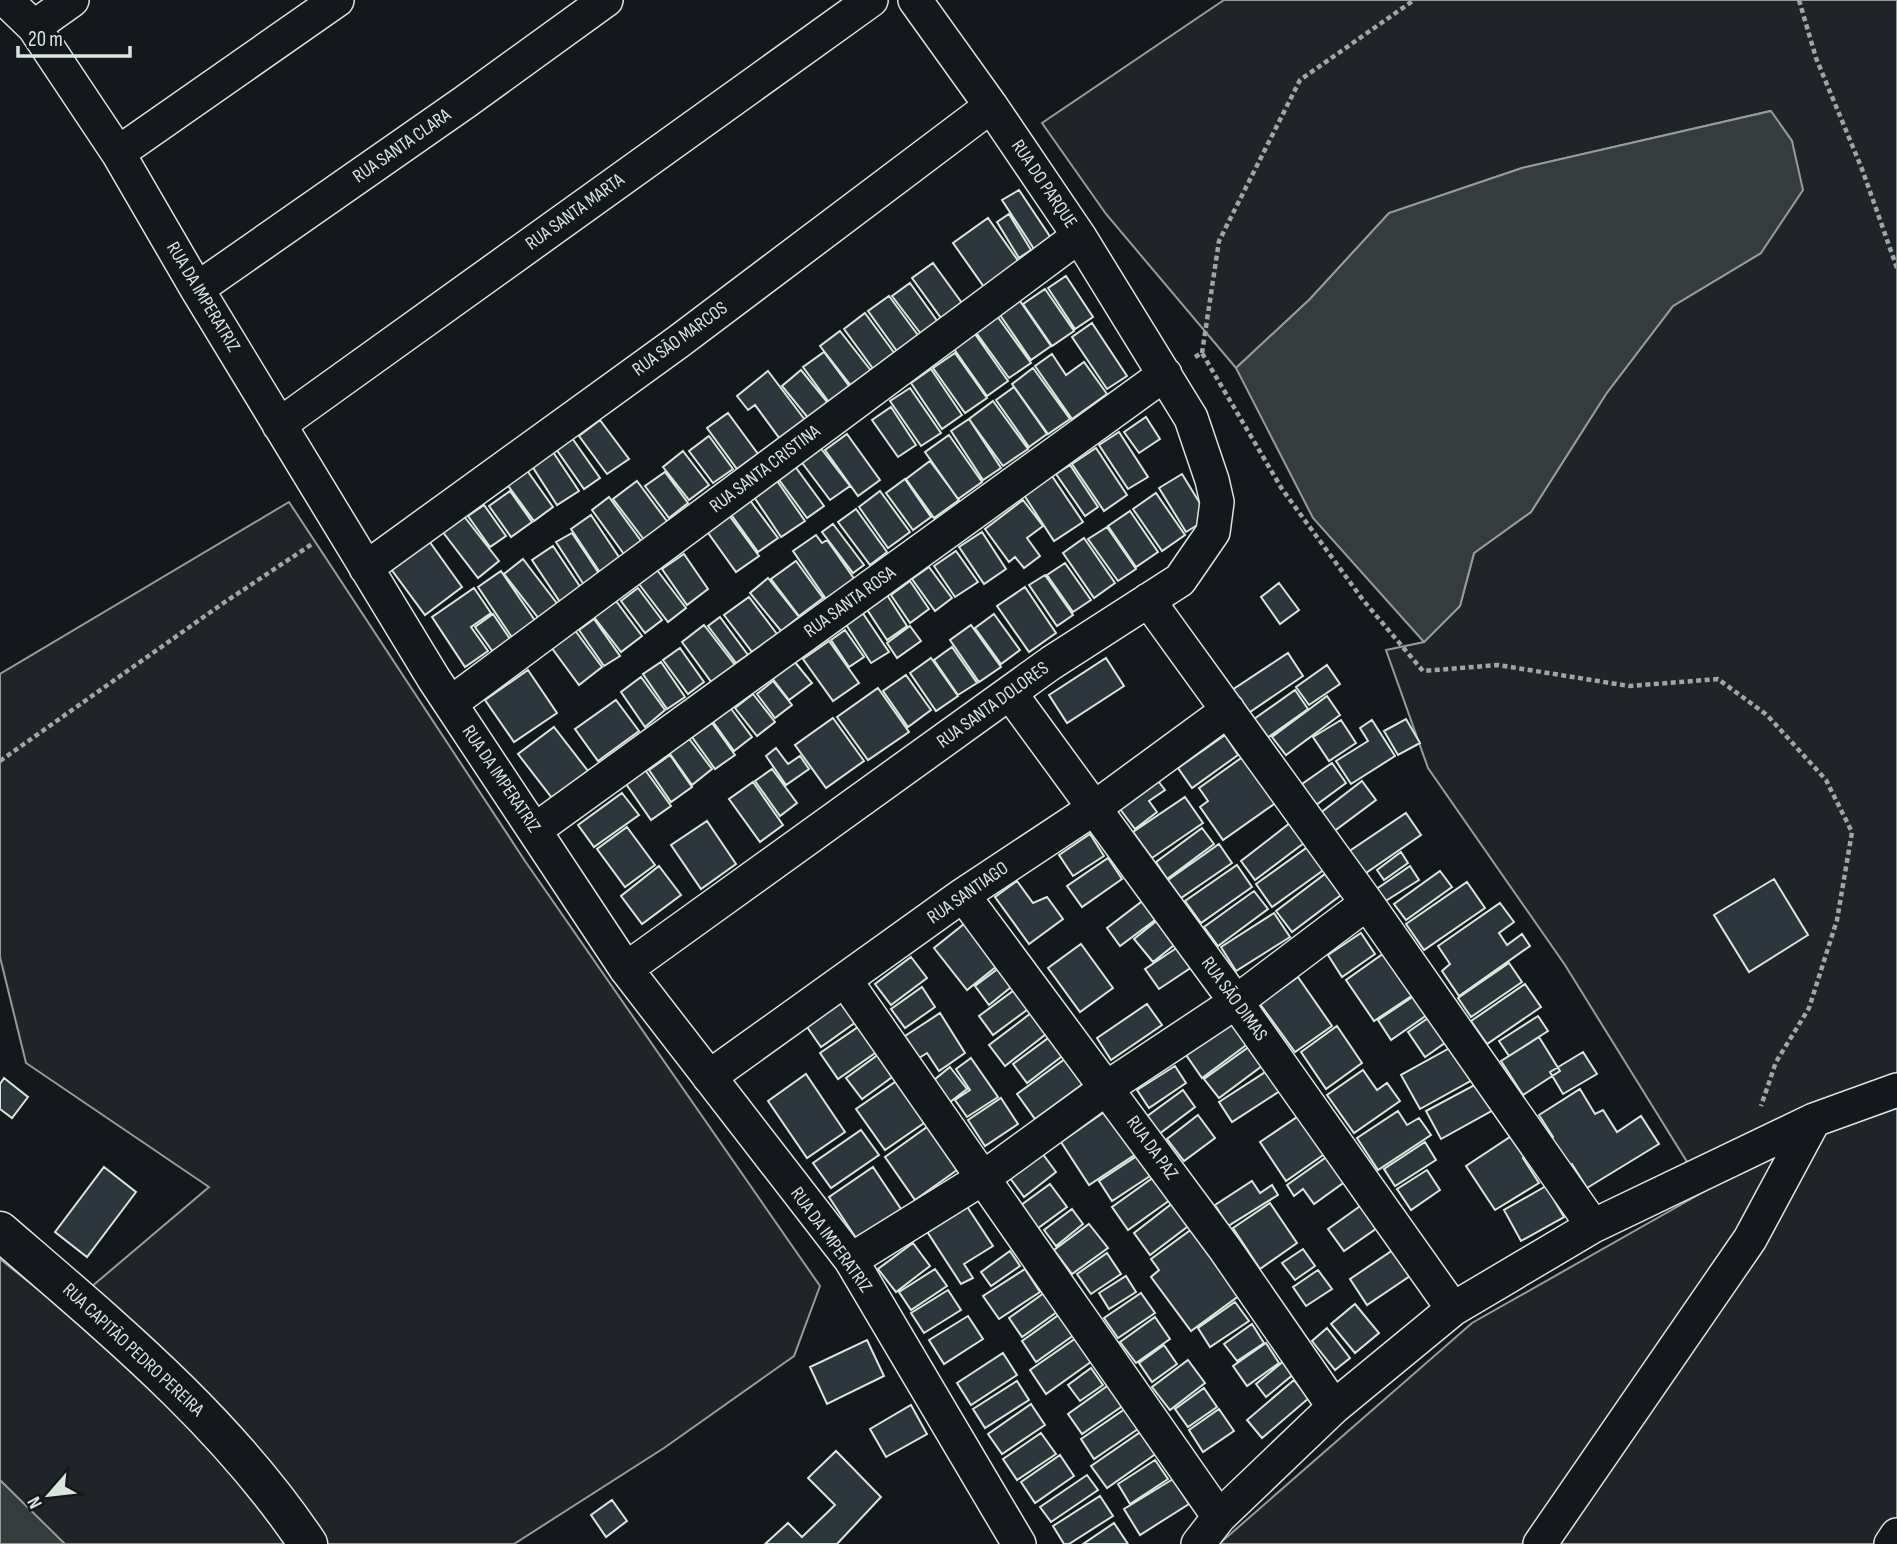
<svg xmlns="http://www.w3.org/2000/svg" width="1897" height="1544" viewBox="0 0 1897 1544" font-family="'Sofia Sans Condensed',sans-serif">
<rect width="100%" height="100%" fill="#14181c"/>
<path fill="#202428" stroke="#939e99" stroke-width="2" d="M1224 0H1897V1544H1219L1472 1323 1705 1191 1565 965 1428 768 1386 650 1424 642 1460 606 1474 553 1531 512 1606 394 1673 306 1761 253 1792 141 1770 111 1522 168 1389 213 1310 299 1236 368 1106 214 1042 123Z
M289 502 525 861 820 1286 794 1356 664 1448 514 1544H44L0 1499V1259L64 1310 209 1187 26 1063 0 957V674Z"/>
<path fill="#363b3e" stroke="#939e99" stroke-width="2" d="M1771 111 1792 141 1803 190 1761 253 1673 306 1606 394 1531 512 1474 553 1460 606 1424 642 1313 518 1236 368 1310 299 1389 213 1522 168Z
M0 1480 65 1544H0Z"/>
<path fill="#2c363c" stroke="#d8e6dc" stroke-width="2" d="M1019 190 1051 238 1034 249 1002 200Z
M1009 214 1031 250 1019 258 997 222Z
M988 218 1019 262 984 287 953 243Z
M933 263 962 303 941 318 912 278Z
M1066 276 1093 317 1075 329 1048 288Z
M910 283 938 322 921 334 892 296Z
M1045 289 1074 331 1052 346 1023 304Z
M889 296 920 338 899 354 868 311Z
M1020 301 1051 346 1031 360 1000 315Z
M865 313 895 354 874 370 844 329Z
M997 316 1031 363 1009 378 975 331Z
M1092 323 1127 376 1107 389 1072 337Z
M840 331 872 372 852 387 820 346Z
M975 334 1008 381 987 396 954 349Z
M824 352 852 390 831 405 803 367Z
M955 353 987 398 965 413 933 368Z
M1052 354 1066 375 1084 362 1107 394 1072 419 1035 366Z
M1033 368 1070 419 1048 434 1012 384Z
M931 369 962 415 942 429 911 383Z
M801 370 828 403 809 419 782 386Z
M768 371 805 420 780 439 755 405 748 410 737 396Z
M1014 387 1047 434 1029 447 996 400Z
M910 388 941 433 921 446 890 401Z
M993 401 1028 449 1003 466 969 419Z
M891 407 916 445 898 457 872 420Z
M728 413 758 454 737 469 707 428Z
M1146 417 1160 439 1139 453 1124 432Z
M969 419 1001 468 983 480 951 431Z
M600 420 629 459 607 474 579 436Z
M1119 432 1148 477 1128 489 1099 445Z
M847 434 880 480 858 496 825 450Z
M949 435 982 482 958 499 925 452Z
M709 436 733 469 713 483 689 451Z
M572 438 600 478 584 489 556 449Z
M819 446 850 486 830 500 800 460Z
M1096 448 1127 495 1104 511 1072 464Z
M551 449 579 491 557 505 530 463Z
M683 451 709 485 689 500 663 467Z
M930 461 959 500 934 518 906 479Z
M794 465 824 506 807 518 777 477Z
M1070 465 1098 507 1085 516 1056 474Z
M526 469 553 507 534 521 506 483Z
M665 472 688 503 669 518 645 486Z
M1182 474 1209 518 1186 532 1159 488Z
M1052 476 1083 522 1054 541 1024 495Z
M775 478 805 521 781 537 752 494Z
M905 479 931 517 913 530 886 493Z
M637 481 669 524 645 541 613 499Z
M510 491 532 522 511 537 489 506Z
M880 491 910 532 888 548 859 507Z
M1156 493 1185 535 1162 551 1133 509Z
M609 497 644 545 626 557 592 510Z
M749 499 778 538 758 552 730 513Z
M1023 500 1043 526 1027 538 1040 556 1024 568 1015 557 1009 562 985 529Z
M484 505 506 536 490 547 468 516Z
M856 509 887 552 870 565 838 522Z
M1130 511 1158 552 1136 567 1108 526Z
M728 514 759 556 736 572 706 530Z
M463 515 499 561 478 578 442 531Z
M591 515 621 560 601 574 571 529Z
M833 524 864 565 853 573 822 532Z
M1107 527 1136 569 1118 581 1088 539Z
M982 532 1006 569 984 584 959 547Z
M572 533 600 575 584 585 556 542Z
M816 535 822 543 827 540 855 580 826 599 793 551Z
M1084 538 1115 583 1094 598 1063 553Z
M429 541 462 587 425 615 391 569Z
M553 546 581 588 560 602 532 560Z
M956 551 978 582 955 597 934 566Z
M684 554 708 589 687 605 662 569Z
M523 559 559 606 540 620 504 574Z
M796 561 823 598 799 616 771 579Z
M1065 563 1091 600 1073 612 1047 575Z
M929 567 952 598 935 611 912 579Z
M657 570 686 608 668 622 639 584Z
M501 571 536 622 513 639 478 587Z
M1045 575 1073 615 1057 626 1029 585Z
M768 578 799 617 781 631 750 593Z
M910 581 929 609 910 623 891 595Z
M1279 583 1299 610 1280 624 1261 597Z
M1025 587 1056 633 1029 652 997 606Z
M474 588 491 613 471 627 488 651 465 667 432 617Z
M638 588 662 620 645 633 621 601Z
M887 595 907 626 887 640 866 608Z
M749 597 777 634 752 652 724 615Z
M616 601 642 636 621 652 594 617Z
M862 612 889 652 871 663 845 623Z
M493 614 510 639 493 652 475 627Z
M994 614 1020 650 1001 664 975 628Z
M720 617 748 655 736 663 708 626Z
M594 619 620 656 604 666 579 630Z
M704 625 735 665 712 683 682 642Z
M971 625 1001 667 979 682 950 640Z
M910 626 921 641 897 658 887 643Z
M574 629 602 667 579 685 551 647Z
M845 630 864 657 849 667 831 640Z
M829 641 859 683 833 701 803 659Z
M952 647 977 683 958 695 934 660Z
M680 648 704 682 688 694 663 660Z
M1288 653 1303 676 1247 714 1232 690Z
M931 658 958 696 936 711 910 673Z
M1106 658 1124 686 1067 723 1049 695Z
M794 661 812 683 789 700 772 678Z
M661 662 685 697 667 709 643 674Z
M1327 665 1340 684 1309 705 1296 687Z
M528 670 557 713 514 742 485 700Z
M906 675 931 710 908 727 883 691Z
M641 677 665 710 645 727 621 692Z
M773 681 792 705 775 718 757 694Z
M878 688 909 732 868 760 837 717Z
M1295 690 1308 709 1267 738 1254 719Z
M753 694 775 722 757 736 735 708Z
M1327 696 1340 715 1286 755 1272 737Z
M616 700 639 731 598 761 575 729Z
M729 706 752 737 734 751 711 719Z
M833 718 864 761 826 788 795 745Z
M1406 719 1420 743 1398 755 1384 731Z
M1341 720 1356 743 1329 761 1313 737Z
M1372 720 1395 756 1351 784 1336 761 1368 741 1360 728Z
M712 723 735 755 715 769 692 737Z
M554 727 588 771 552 798 518 754Z
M1225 735 1238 755 1192 788 1178 768Z
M687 736 712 769 692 785 668 751Z
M776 748 788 764 800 756 809 769 786 785 766 756Z
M670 755 692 787 671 802 649 770Z
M1244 756 1277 802 1223 840 1200 807 1208 801 1199 788Z
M1332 763 1346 783 1316 805 1302 784Z
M643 767 671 806 651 820 624 781Z
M772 769 797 803 780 816 755 781Z
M1155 777 1165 790 1149 801 1157 812 1135 829 1117 805Z
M1362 781 1376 800 1333 832 1319 814Z
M753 782 783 825 760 842 729 799Z
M622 793 639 815 594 847 578 825Z
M1185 797 1203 823 1152 858 1133 832Z
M1406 813 1421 835 1363 875 1348 852Z
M707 821 736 864 701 889 671 845Z
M1290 823 1304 843 1255 880 1241 861Z
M627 827 655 865 625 887 597 849Z
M1202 828 1214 844 1167 879 1156 862Z
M1090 834 1104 856 1073 876 1059 855Z
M1219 844 1232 863 1181 898 1168 880Z
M1309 846 1325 869 1272 907 1256 884Z
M1401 852 1408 863 1384 880 1377 870Z
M1108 858 1122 879 1082 907 1067 886Z
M1237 865 1252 887 1201 923 1185 901Z
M659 866 681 895 642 924 621 896Z
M1410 866 1419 880 1384 902 1375 890Z
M1440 871 1452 887 1406 920 1394 904Z
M1325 874 1341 895 1292 932 1276 911Z
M1774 879 1808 935 1749 972 1714 915Z
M1017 881 1033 903 1047 897 1063 919 1029 944 995 897Z
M1467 882 1485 908 1424 950 1406 924Z
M1254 891 1268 909 1218 946 1204 927Z
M1145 899 1159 917 1120 946 1107 928Z
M1500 903 1514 922 1499 933 1507 945 1522 934 1530 946 1459 996 1442 971 1450 964 1438 946Z
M1274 913 1290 937 1236 971 1221 947Z
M1159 919 1178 942 1153 962 1134 939Z
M969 920 1002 962 967 990 934 948Z
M1361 933 1375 954 1342 977 1328 955Z
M1081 944 1113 988 1080 1012 1048 968Z
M1178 947 1192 967 1159 989 1145 969Z
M1387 951 1416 993 1374 1021 1346 980Z
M911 957 927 978 891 1005 875 984Z
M1509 963 1522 982 1471 1017 1458 998Z
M1003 965 1016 983 989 1005 975 986Z
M1298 977 1332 1026 1295 1052 1260 1004Z
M1525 984 1541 1007 1487 1044 1471 1021Z
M922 987 935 1007 905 1028 891 1009Z
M1017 988 1031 1007 993 1035 979 1016Z
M1414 996 1427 1015 1391 1040 1378 1020Z
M840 999 856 1022 821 1047 805 1024Z
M1147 1004 1162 1025 1111 1060 1097 1038Z
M1035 1010 1050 1031 1005 1066 989 1045Z
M940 1013 965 1053 939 1071 927 1053 919 1058 905 1036Z
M1431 1016 1449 1040 1425 1057 1408 1032Z
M1538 1016 1548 1031 1509 1056 1499 1041Z
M1232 1018 1249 1043 1202 1078 1184 1052Z
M861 1025 878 1051 838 1079 820 1053Z
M1337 1026 1362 1063 1326 1089 1301 1052Z
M1051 1036 1065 1054 1027 1083 1013 1064Z
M1539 1037 1560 1071 1523 1095 1501 1061Z
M1253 1044 1266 1063 1219 1098 1204 1079Z
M1455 1045 1474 1079 1420 1109 1401 1075Z
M1583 1052 1597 1074 1563 1094 1550 1072Z
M879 1054 895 1075 862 1099 846 1078Z
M1069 1056 1087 1081 1035 1119 1017 1094Z
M971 1058 998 1097 967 1117 955 1100 970 1090 956 1069Z
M1175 1066 1186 1083 1149 1108 1137 1090Z
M950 1067 967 1089 950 1102 934 1080Z
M1363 1070 1377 1090 1387 1083 1400 1101 1354 1133 1327 1095Z
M1267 1071 1280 1091 1232 1122 1219 1102Z
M806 1074 845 1132 807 1158 768 1101Z
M4 1078 28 1097 12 1118 0 1109V1084Z
M898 1080 927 1121 885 1150 856 1109Z
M1480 1082 1495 1109 1441 1139 1426 1111Z
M1580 1089 1595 1114 1603 1110 1617 1132 1641 1116 1659 1144 1587 1188 1572 1164 1562 1170 1545 1142 1553 1137 1539 1115Z
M1183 1090 1195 1107 1159 1134 1146 1117Z
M1001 1098 1018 1124 985 1146 968 1120Z
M1110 1108 1139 1152 1089 1185 1061 1142Z
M1398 1111 1407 1125 1419 1118 1431 1135 1378 1170 1357 1138Z
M1198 1115 1215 1138 1184 1161 1167 1139Z
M1300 1115 1326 1153 1286 1181 1260 1142Z
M927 1127 957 1170 915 1200 885 1157Z
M861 1130 879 1155 831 1188 813 1163Z
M1516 1133 1529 1154 1523 1158 1539 1183 1495 1210 1466 1166Z
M1425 1142 1436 1160 1395 1186 1384 1169Z
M1042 1153 1056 1172 1024 1197 1010 1178Z
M1137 1156 1150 1176 1112 1201 1099 1181Z
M1328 1156 1346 1181 1314 1204 1303 1189 1294 1196 1287 1185Z
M104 1167 136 1192 87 1257 55 1232Z
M873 1167 903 1212 858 1241 829 1197Z
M1427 1170 1440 1190 1411 1210 1397 1189Z
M1154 1177 1170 1200 1128 1230 1112 1207Z
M1252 1181 1260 1193 1272 1185 1278 1195 1228 1226 1215 1205Z
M1050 1184 1067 1207 1034 1231 1017 1208Z
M1546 1186 1564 1217 1521 1241 1504 1210Z
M1174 1202 1191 1224 1150 1255 1134 1233Z
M1270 1203 1297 1243 1260 1269 1233 1228Z
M1363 1204 1380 1226 1344 1251 1328 1229Z
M966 1205 993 1246 964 1264 973 1278 961 1284 926 1230Z
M1072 1209 1083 1224 1056 1246 1044 1230Z
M1089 1224 1108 1248 1072 1274 1054 1250Z
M1192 1229 1240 1295 1191 1331 1151 1277 1159 1270 1151 1259Z
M913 1243 930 1266 896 1292 878 1269Z
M1303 1249 1315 1266 1295 1280 1282 1263Z
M1393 1250 1410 1276 1367 1305 1350 1279Z
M1010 1251 1020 1266 991 1286 981 1272Z
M1107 1253 1121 1274 1091 1294 1077 1274Z
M935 1269 947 1286 911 1310 899 1292Z
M1025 1269 1040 1292 999 1319 983 1296Z
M1318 1270 1332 1289 1306 1306 1293 1287Z
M1126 1276 1136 1292 1109 1309 1099 1293Z
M948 1290 961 1310 924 1333 911 1313Z
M1044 1293 1057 1312 1022 1337 1009 1318Z
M1141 1293 1155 1313 1118 1338 1104 1318Z
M1235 1302 1249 1321 1210 1347 1198 1328Z
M1355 1304 1379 1333 1355 1353 1331 1324Z
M1060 1314 1074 1335 1036 1362 1022 1341Z
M968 1316 983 1339 944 1364 929 1340Z
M1155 1317 1170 1339 1136 1363 1120 1342Z
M1252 1324 1264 1343 1237 1361 1224 1344Z
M1327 1328 1350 1358 1335 1370 1312 1341Z
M1079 1336 1095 1359 1046 1394 1030 1370Z
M867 1340 884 1376 827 1404 810 1367Z
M1266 1343 1279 1363 1247 1386 1233 1366Z
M1164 1345 1177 1364 1152 1382 1139 1363Z
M1003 1353 1017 1375 971 1405 957 1383Z
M1188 1360 1205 1383 1170 1410 1152 1387Z
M1285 1360 1295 1373 1266 1397 1256 1384Z
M1091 1368 1103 1385 1080 1401 1068 1385Z
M1294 1380 1309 1398 1262 1438 1247 1420Z
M1017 1381 1029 1400 985 1428 973 1409Z
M1110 1384 1124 1405 1082 1434 1068 1414Z
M1204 1388 1217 1407 1188 1427 1175 1409Z
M1031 1404 1045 1425 1002 1454 988 1434Z
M911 1405 927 1434 886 1457 870 1429Z
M1125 1409 1138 1429 1094 1459 1081 1439Z
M1219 1409 1234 1431 1203 1452 1189 1430Z
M1142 1431 1157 1453 1107 1488 1091 1466Z
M1041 1433 1056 1454 1017 1480 1003 1459Z
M836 1451 881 1497 837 1544H765L788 1523 802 1537 835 1505 808 1478Z
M1060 1455 1074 1476 1035 1503 1021 1482Z
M1155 1460 1168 1479 1130 1504 1118 1484Z
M1087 1475 1098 1490 1051 1522 1040 1507Z
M1173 1479 1189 1504 1140 1535 1124 1509Z
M1100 1496 1113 1516 1069 1544H1064L1053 1526Z
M612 1500 627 1521 606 1537 591 1515Z
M1114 1523 1128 1544H1083Z"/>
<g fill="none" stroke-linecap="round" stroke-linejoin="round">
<defs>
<path id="minor" d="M6 0 34 27 118 153 197 289 434 679 626 969 851 1260 1019 1544
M34 27 72 0
M118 153 337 0
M197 289 465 102 606 0
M279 425 871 0
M366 568 678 342 991 106
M1148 600 1367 903 1593 1226
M1010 693 1236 1002 1453 1309
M451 703 1079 236
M535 830 1165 374
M963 895 1225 1249 1334 1407
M626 969 1051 663 1180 580 1213 532 1217 502 1212 480 1191 418 1079 236 991 106 915 0
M845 980 1219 1517
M709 1077 963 895 1093 809 1228 710
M851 1260 983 1178 1108 1087 1236 1002 1367 903
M1198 1544 1219 1517 1334 1407 1453 1309 1593 1226 1814 1120 1897 1090
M1540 1544 1750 1239 1814 1120
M1891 1544 1897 1535"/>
<path id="tertiary" d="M0 1231C111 1327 226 1421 308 1544"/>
</defs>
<use href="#minor" stroke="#d8e6dc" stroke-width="36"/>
<use href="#tertiary" stroke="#d8e6dc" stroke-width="41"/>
<path stroke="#9da8a2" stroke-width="4.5" stroke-dasharray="5 3.5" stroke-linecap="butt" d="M1799 0 1816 58 1862 169 1897 268
M1202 353 1219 241 1300 80 1414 0
M1195 357 1202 353 1282 489 1363 600 1423 671 1498 665 1629 686 1718 679 1767 715 1826 780 1852 832 1837 920 1809 1008 1776 1062 1761 1106
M0 761 222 604 312 544"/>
<use href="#minor" stroke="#14181c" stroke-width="33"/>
<use href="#tertiary" stroke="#14181c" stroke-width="38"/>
</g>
<g text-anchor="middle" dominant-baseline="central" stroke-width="5" stroke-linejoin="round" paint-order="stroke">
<g font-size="19" fill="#d8e6dc" stroke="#14181c">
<text transform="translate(402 146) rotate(-35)">RUA SANTA CLARA</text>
<text transform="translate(1044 184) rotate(56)">RUA DO PARQUE</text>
<text transform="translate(575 212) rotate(-36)">RUA SANTA MARTA</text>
<text transform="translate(203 297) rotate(59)">RUA DA IMPERATRIZ</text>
<text transform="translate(680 339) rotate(-36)">RUA SÃO MARCOS</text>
<text transform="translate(765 469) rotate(-37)">RUA SANTA CRISTINA</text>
<text transform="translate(850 602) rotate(-36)">RUA SANTA ROSA</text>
<text transform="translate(993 705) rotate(-36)">RUA SANTA DOLORES</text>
<text transform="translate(501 779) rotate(56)">RUA DA IMPERATRIZ</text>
<text transform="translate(968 893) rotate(-35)">RUA SANTIAGO</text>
<text transform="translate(1234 999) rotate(54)">RUA SÃO DIMAS</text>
<text transform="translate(1152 1148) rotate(54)">RUA DA PAZ</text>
<text transform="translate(831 1240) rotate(54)">RUA DA IMPERATRIZ</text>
<text transform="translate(133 1350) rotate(43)">RUA CAPITÃO PEDRO PEREIRA</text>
</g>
</g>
<g transform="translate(49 1495) rotate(242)" stroke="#14181c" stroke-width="5" paint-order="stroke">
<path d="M0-5L12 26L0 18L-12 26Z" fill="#d8e6dc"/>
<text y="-10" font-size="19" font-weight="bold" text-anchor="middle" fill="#d8e6dc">N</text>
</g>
<path d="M18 46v10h112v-10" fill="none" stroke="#d8e6dc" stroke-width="3.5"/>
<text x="28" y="46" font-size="21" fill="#d8e6dc" stroke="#14181c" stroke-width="5" paint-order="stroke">20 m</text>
</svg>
